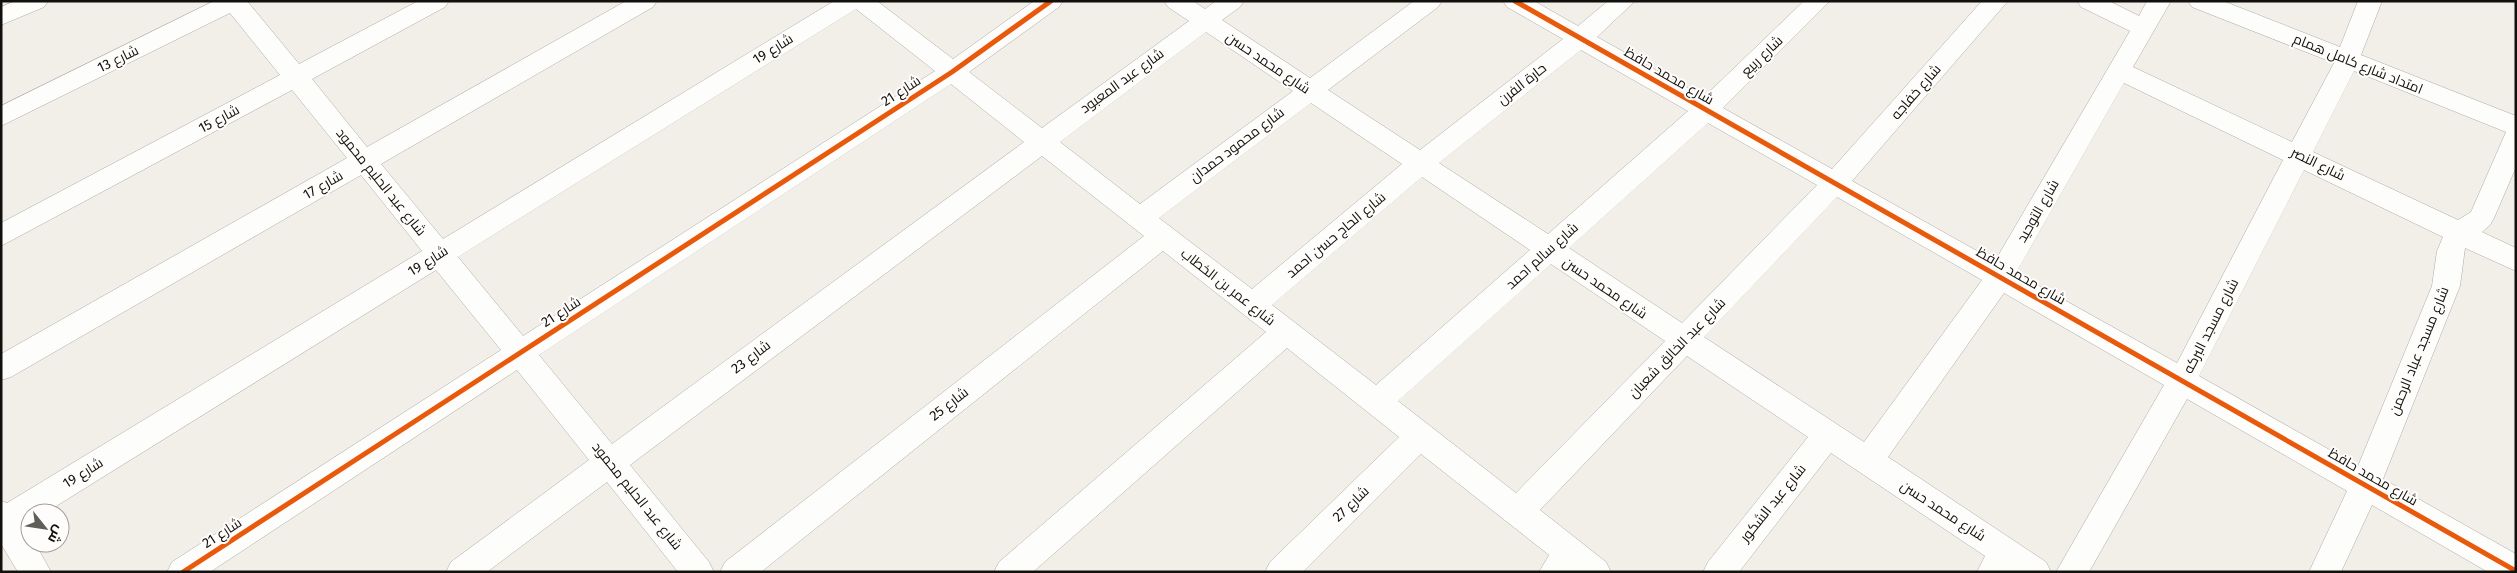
<svg xmlns="http://www.w3.org/2000/svg" width="2517" height="573" viewBox="0 0 2517 573" font-family="'Fira Sans',Cairo,sans-serif">
<rect width="100%" height="100%" fill="#f2efe9"/>
<g fill="none" stroke-linecap="round" stroke-linejoin="round">
<defs>
<path id="minor" d="M15 1H48L44 7 1 25V7Z
M214 1H247L299 64 418 1H449L445 7 312 79 367 147 626 1H657L653 7 381 164 443 239 834 1H877L953 59 1034 1H1063L1059 7 969 72 1042 128 1189 21 1168 7 1164 1H1193L1205 9 1216 1H1244L1240 7 1222 20 1310 78 1414 1H1442L1438 7 1328 90 1420 150 1563 39 1507 7 1503 1H1534L1578 26 1608 1H1635L1597 37 1704 97 1804 1H1830L1723 108 1832 169 1982 1H2008L1852 181 1995 261 2130 31 2081 7 2077 1H2109L2139 16 2147 1H2171L2133 67 2292 142 2334 63 2192 7 2188 1H2223L2340 47 2358 1H2382L2361 55 2516 116V167L2494 218 2490 225 2482 232 2516 248V271L2465 248 2460 286 2383 479 2516 554V572H2488L2372 505 2341 572H2309L2347 491 2187 399 2089 572H2056L2164 385 2004 293 1888 457 2046 562 2051 572H1977L1985 556 1831 453 1739 572H1703L1708 562 1808 437 1687 356 1540 510 1606 562 1611 572H1539L1549 555 1421 454 1303 572H1265L1270 562 1399 437 1287 348 1033 572H994L999 562 1266 332 1163 251 761 572H720L725 562 1144 236 1042 156 630 465 709 562 714 572H678L607 482 487 572H446L451 562 589 460 517 370 210 572H167L172 562 501 350 436 270 45 513H30V522L24 526 30 535V543H35L51 572H18L1 544V501L7 503 422 251 361 175 11 377 1 380V354L347 158 292 90 1 246V223L280 75 230 13 1 126V106ZM856 9 935 71 523 336 458 257ZM1206 32 1293 91 1140 204 1060 142ZM1581 50 1688 111 1548 234 1439 163ZM2354 71 2506 132 2471 212 2458 220 2313 152ZM2124 83 2283 160 2177 363 2016 273ZM951 84 1024 142 612 444 539 355ZM1311 103 1402 164 1252 289 1159 218ZM1708 123 1817 185 1682 323 1569 248ZM2304 170 2443 237 2437 251 2432 286 2358 466 2199 376ZM1422 177 1530 250 1376 385 1272 305ZM1837 197 1982 280 1864 442 1704 337ZM1551 264 1665 341 1516 493 1398 401Z"/>
</defs>
<use href="#minor" stroke="#adaba6" stroke-width="1"/>
<use href="#minor" fill="#fdfdfc" fill-rule="evenodd"/>
<defs>
<path id="cycleway" d="M1515 1 2516 571
M183 572 952 72 1051 1"/>
</defs>
<use href="#cycleway" stroke="#fffdfb" stroke-width="8"/>
<use href="#cycleway" stroke="#e8590c" stroke-width="5"/>
</g>
<g text-anchor="middle" dominant-baseline="central" stroke-width="4" stroke-linejoin="round" paint-order="stroke">
<g font-size="14" fill="#12100c" stroke="#fffdfb">
<text transform="translate(773 49) rotate(-32)">شارع 19</text>
<text transform="translate(1762 56) rotate(-44)">شارع ربيع</text>
<text transform="translate(118 59) rotate(-26)">شارع 13</text>
<text transform="translate(1268 63) rotate(34)">شارع محمد حسن</text>
<text transform="translate(2358 64) rotate(22)">امتداد شارع كامل همام</text>
<text transform="translate(1669 76) rotate(30)">شارع محمد حافظ</text>
<text transform="translate(1122 81) rotate(-36)">شارع عبد المعبود</text>
<text transform="translate(1522 84) rotate(-38)">حارة الفرن</text>
<text transform="translate(901 91) rotate(-33)">شارع 21</text>
<text transform="translate(1916 92) rotate(-49)">شارع خفاجه</text>
<text transform="translate(219 119) rotate(-28)">شارع 15</text>
<text transform="translate(1237 145) rotate(-37)">شارع محمود حمدان</text>
<text transform="translate(2318 164) rotate(26)">شارع النصر</text>
<text transform="translate(381 182) rotate(51)">شارع عبد الحليم محمود</text>
<text transform="translate(323 185) rotate(-30)">شارع 17</text>
<text transform="translate(2038 211) rotate(-60)">شارع التوحيد</text>
<text transform="translate(1336 235) rotate(-40)">شارع الحاج حسن احمد</text>
<text transform="translate(1542 256) rotate(-42)">شارع سالم احمد</text>
<text transform="translate(428 261) rotate(-32)">شارع 19</text>
<text transform="translate(2021 276) rotate(30)">شارع محمد حافظ</text>
<text transform="translate(1228 287) rotate(38)">شارع عمر بن الخطاب</text>
<text transform="translate(1605 288) rotate(34)">شارع محمد حسن</text>
<text transform="translate(561 312) rotate(-33)">شارع 21</text>
<text transform="translate(2211 326) rotate(-63)">شارع مسجد البركه</text>
<text transform="translate(1677 348) rotate(-46)">شارع عبد الخالق شعبان</text>
<text transform="translate(2419 351) rotate(-68)">شارع مسجد عباد الرحمن</text>
<text transform="translate(751 357) rotate(-37)">شارع 23</text>
<text transform="translate(949 404) rotate(-38)">شارع 25</text>
<text transform="translate(83 473) rotate(-32)">شارع 19</text>
<text transform="translate(2373 477) rotate(30)">شارع محمد حافظ</text>
<text transform="translate(637 496) rotate(51)">شارع عبد الحليم محمود</text>
<text transform="translate(1773 503) rotate(-51)">شارع عبد الشكور</text>
<text transform="translate(1351 504) rotate(-44)">شارع 27</text>
<text transform="translate(1943 511) rotate(33)">شارع محمد حسن</text>
<text transform="translate(222 533) rotate(-33)">شارع 21</text>
</g>
</g>
<rect width="2517" height="573" fill="none" stroke="#12100c" stroke-width="5"/>
<g transform="translate(45 528) rotate(120)"><circle r="24" fill="#fffdfb" stroke="#a09e9b"/>
<path d="M0-4L9 19L0 12L-9 19Z" fill="#605e59"/>
<text y="-8" font-size="14" font-weight="bold" text-anchor="middle" fill="#12100c">ش</text>
</g>
</svg>
